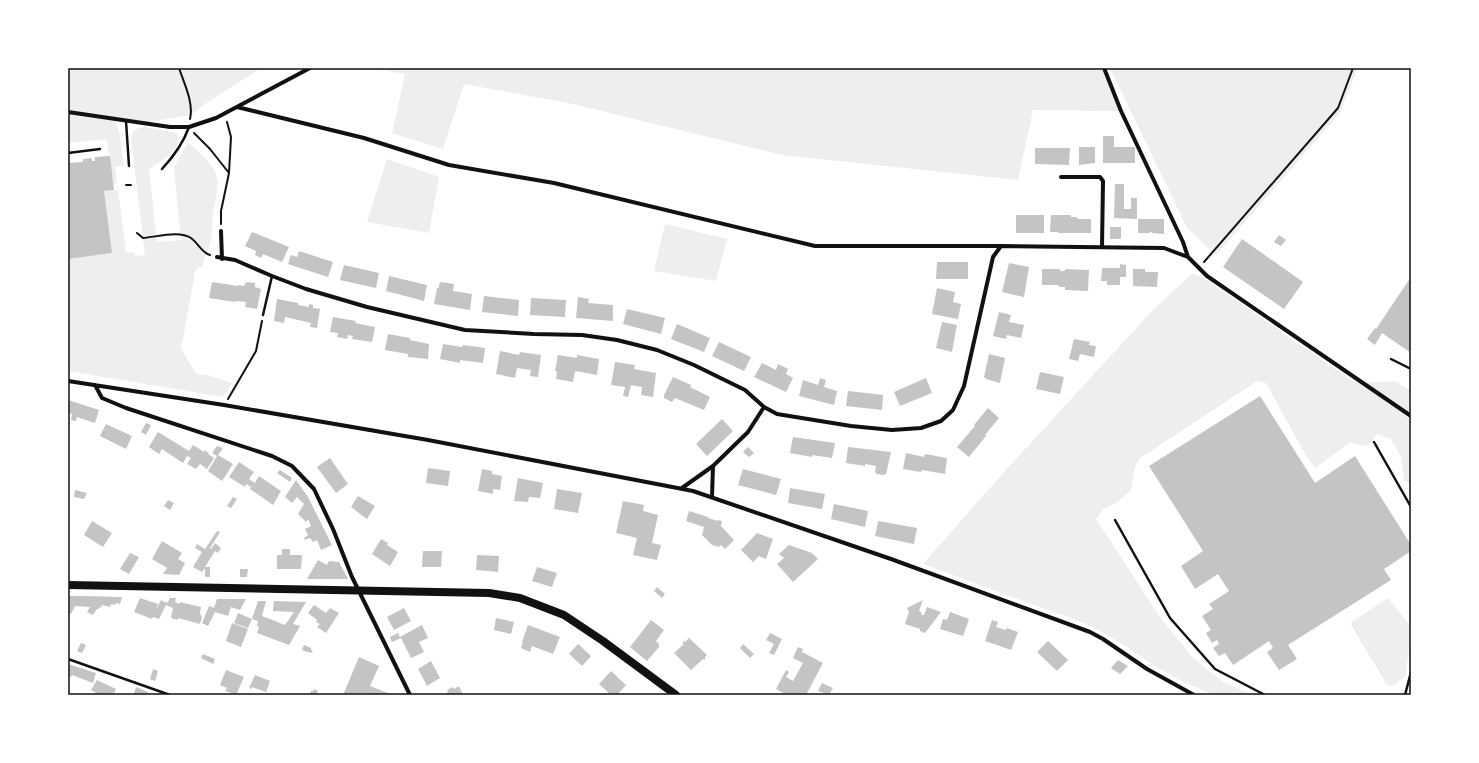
<svg xmlns="http://www.w3.org/2000/svg" width="1479" height="763" viewBox="0 0 1479 763" font-family="'Varela Round',sans-serif">
<rect width="100%" height="100%" fill="#fff"/>
<path fill="#eee" d="M68 68H261L205 104 191 115 143 123 115 119 120 136 124 166 115 167 117 183 113 184 107 139 68 143Z
M371 68H1104L1121 111 1033 110 1018 180 782 155 573 104 464 84 443 149 392 133 405 74Z
M1110 68H1358L1340 113 1216 255 1187 228Z
M145 127 177 133C184 151 160 160 149 170L157 242 181 240 174 168C177 161 184 147 189 143L207 160 215 171 218 183 213 214 211 240 202 267H198L195 272 183 339 180 347 196 374 207 375 232 383 223 397 68 371V259L112 253 104 191 118 190 126 253 135 252V256L145 255 131 139C132 130 137 128 145 127Z
M387 159 439 177 429 233 367 222Z
M665 224 727 239 716 281 654 271Z
M1193 274 1204 278 1355 383 1395 381 1411 391V487L1410 483 1404 481 1401 457 1391 439 1377 434 1369 445 1362 446 1351 442 1315 468 1305 454 1266 383 1257 381 1139 459 1135 467 1131 490 1116 503 1103 509 1096 519 1160 617 1193 658 1223 682 1252 695H1214L1181 681 1153 665 1119 642 1089 625 923 564 1004 472 1150 313 1188 277Z
M1388 598 1411 627V637L1405 677 1392 686 1387 685 1351 625 1352 622 1356 619Z"/>
<path fill="#c4c4c4" d="M1103 136H1114V147H1135V163H1103Z
M1079 147H1095V163L1079 165Z
M1035 148H1070L1069 165 1035 164Z
M110 156 114 190 104 191 112 253 68 259V163L83 162V159L91 158 92 161H95V157Z
M1115 184H1124V209H1131V198H1137V219L1114 218Z
M1016 215H1044V233H1016Z
M1051 215H1071V217H1077V219H1091V233H1058V232H1050Z
M1138 219H1164V234L1152 233V232H1150V233H1138Z
M1110 227H1121V239H1110Z
M252 232 289 247 282 262 263 254 261 258 255 255 256 251 245 246Z
M1279 235 1286 240 1281 246 1274 242Z
M1242 239 1303 282 1284 309 1223 267Z
M299 251 333 262 328 277 288 264 291 255 297 257Z
M937 262H968V279H936Z
M1009 263 1029 267 1024 297 1002 292Z
M1120 264 1126 265V277H1120V285H1107V281H1101L1102 268H1120Z
M344 265 379 273 376 288 340 280Z
M1042 269H1060V271H1065V269L1089 270 1088 291 1065 290V287H1059V285H1042Z
M1133 269H1145V272H1158L1157 287 1133 286Z
M389 276 427 285 424 301 386 291Z
M1411 277V353L1382 333 1375 345 1367 339 1375 328 1376 329Z
M212 282 238 286 239 285 244 286 246 282 255 283V287L261 289 257 309 245 307 246 302 236 301 235 302 209 298Z
M441 282 454 284 453 291 472 294 470 310 434 304 437 288H439V284Z
M937 288 955 292 953 302 961 304 958 319 932 314Z
M484 296 519 300 518 316 482 312Z
M578 297 589 299 588 303 613 305V321L576 318Z
M531 298 566 300 565 317 530 315Z
M277 299 298 303V305L309 307V304L313 305V308L320 309 317 328 310 327 311 323 285 317 284 323 274 321Z
M627 309 665 318 661 334 623 324Z
M999 312 1011 315 1009 322 1024 325 1021 338 1007 335 1006 339 993 336Z
M333 317 356 321 355 323 375 327 372 342 352 339 353 336 348 335 347 339 337 337 338 333 330 332Z
M942 322 957 325 952 352 936 348Z
M677 324 710 338 704 352 671 339Z
M388 334 410 338V340L429 344 428 359 408 357V354L385 350Z
M1074 339 1090 342 1089 345 1096 346 1094 357 1080 354 1078 361 1069 359Z
M719 342 751 357 744 371 712 356Z
M443 344 462 347 463 345 485 348 483 363 460 360V363L440 359Z
M500 351 519 355 520 352 541 355 538 377 530 376 531 370 517 368 515 378 496 374Z
M989 354 1005 358 1000 383 986 379 984 377Z
M558 355 577 358V355L599 359 597 375 575 371 573 382 556 379 557 371H555Z
M615 362 635 365 634 369 656 373 653 397 641 395 642 387 631 385 628 397 623 396 625 387 611 385Z
M762 363 776 370 778 364 788 369 786 374 793 378 786 392 754 377Z
M1040 372 1064 377 1060 394 1036 389Z
M673 377 691 385 690 387 710 397 704 410 675 398 672 402 664 398V395Z
M820 378 826 380 824 387 837 391 834 405 799 396 803 380 818 385Z
M926 378 932 393 900 406 894 392Z
M848 391 883 395 882 410 846 406Z
M1260 396 1315 483 1355 456 1411 545V551L1384 569 1391 580 1288 645 1297 659 1279 670 1267 652 1273 648 1269 641 1233 665 1225 653 1219 656 1213 648 1219 644 1217 640 1212 643 1206 633 1211 630 1202 616 1213 609 1209 604 1229 591 1218 574 1195 589 1181 566 1203 551 1149 466Z
M68 400 99 410 95 423 77 417 76 421 71 420 72 414 68 413Z
M988 408 999 418 985 435 986 436 969 457 957 447 975 426 974 425Z
M722 419 733 431 707 456 696 444Z
M146 423 151 425 146 435 141 432Z
M106 424 132 436 126 449 100 436Z
M158 432 189 451 193 445 204 452V450L209 453 208 454 214 458 207 469 200 464 196 469 187 464 191 458 187 456 183 463 162 449 159 454 149 447Z
M793 437 835 443 832 458 812 455V457L790 453Z
M217 446 223 448 218 455 233 464 222 481 208 471 217 456 212 453Z
M748 447 754 453 749 457 743 452Z
M848 447 891 452 886 474 883 475 877 474 875 472 876 466 865 464V466L846 463Z
M906 453 924 457 925 454 947 458 945 474 922 470 921 472 903 469Z
M330 458 348 484 336 493 317 467Z
M239 462 254 472 249 479 255 483 259 476 281 491 273 505 250 489 251 487 246 484 245 487 229 477Z
M428 468 450 471 448 486 426 483Z
M482 469 492 471V474L502 476 500 490 493 489V494L478 491Z
M743 469 781 479 776 495 738 485Z
M280 470 292 478 290 482 277 473Z
M518 478 543 483 540 498 529 497 528 502 514 501Z
M296 480 308 497 332 545 321 550 317 540 313 542 310 538 305 540 304 538 308 535 305 529 311 526 308 519 306 522 298 514 304 504 297 497 292 503 285 497Z
M790 488 825 494 822 509 788 503Z
M557 489 582 493 578 513 554 509Z
M75 490 87 493 84 499 74 497Z
M358 496 375 506 367 519 351 507Z
M233 497 237 499 231 508 227 506Z
M168 500 174 503 170 510 164 506Z
M623 501 644 505 643 511 658 515 652 543 661 545 657 560 633 555 637 538 616 533Z
M834 504 868 511 865 527 831 519Z
M689 511 708 517V518L718 521V520L722 521 721 526 734 540 725 549 721 545 719 547 712 545 702 535 704 527 686 521Z
M92 521 112 533 103 547 84 535Z
M878 521 917 528 914 544 875 536Z
M217 531 220 532 210 548 211 549 215 543 221 548 218 553 215 551 205 567H210V577H205V568L202 572 193 567 202 552 195 548 197 544 205 549Z
M757 533 773 539 766 559 759 556 753 562 741 550Z
M381 539 388 543 387 545 398 552 390 566 372 554Z
M162 541 182 553 178 559 185 563 179 575 163 574 167 568 152 559Z
M789 545 812 553 818 559 793 582 777 564 784 558 779 554Z
M282 549H290V555H302L301 569H277V555H282Z
M423 551H442L441 567H422Z
M130 553 139 557 129 574 120 569Z
M477 555 499 556 498 572 476 570Z
M318 560 327 565 329 561 339 562 348 579H307Z
M537 567 557 573 552 587 532 581Z
M240 569H248L247 577H240Z
M657 587 665 594 662 598 654 591Z
M69 596H85L122 597 120 604 116 603 115 605 111 604 110 607 102 605 101 607 96 610 93 615 87 612 90 607 75 606 71 614 68 612Z
M140 598 158 604 156 610 161 600 167 603 170 598H176L175 602 180 604V602L201 607 200 613 202 617 200 624 178 618V620L171 618 173 608 166 605 159 619 153 617 152 619 134 612Z
M217 599H246L240 610 231 607 228 616 215 612 208 626 202 623 209 606 214 608Z
M923 600 919 611 922 613 921 615H924L927 607 941 612 925 633 920 631V629L905 624 909 612 907 608Z
M258 601H266L262 616 285 625 294 612 273 611 274 601 306 602 293 624 300 626 289 645 257 633 259 627 257 626 258 621 252 619Z
M314 605 326 613 330 608 339 613 326 633 317 627 320 624 316 622 317 620 308 613Z
M404 608 411 621 394 630 387 617Z
M950 612 969 619 963 636 940 629 943 619 947 620Z
M238 613 252 619 248 628 234 623Z
M496 618 514 622 511 634 494 630Z
M651 620 664 630 656 641 659 644V647L647 661 630 647Z
M992 620 998 622 996 627 1006 630 1007 628 1018 632 1011 650 985 641Z
M232 623 248 629 241 647 226 641Z
M422 625 428 638 419 642 424 652 411 658 401 638 392 642 390 637 398 633 400 637Z
M528 625 560 637 553 654 532 646 530 652 521 648 523 642H522Z
M770 633 782 639 774 655 769 653 774 644 766 640Z
M689 638 707 655 705 657V660L703 659 691 670 674 653 683 645V641L685 642Z
M1048 641 1068 660 1057 671 1037 652Z
M81 643 86 645 82 653 77 651Z
M578 644 591 656 582 666 569 654Z
M743 644 754 654 750 658 740 648Z
M304 645 311 648V650L313 651 311 653 302 650Z
M798 647 803 649 802 652 823 663 806 695H787L776 689 786 670 789 672 786 677 793 681 803 663 793 658Z
M203 654 215 659 213 664 201 658Z
M359 657 379 666 370 686 393 695H343Z
M1118 660 1128 666 1120 674 1111 668Z
M431 661 440 678 427 686 418 669Z
M68 664 96 673 93 683 72 675 71 677 68 676 70 671H68Z
M153 669 158 671 155 681 150 679Z
M226 670 244 677 236 695 225 691 227 688 220 685Z
M611 671 626 685 617 695H611L599 684Z
M255 675 270 681 266 692 252 687V689L249 688Z
M97 680 116 689 113 695H100L91 690Z
M822 683 833 688 829 695 818 691Z
M459 686 463 695H446L445 694 448 692 447 690 453 687 454 689Z
M136 687 148 692 147 695 134 694Z
M314 689 318 691 317 693 321 695H309L311 691H313Z"/>
<g fill="none" stroke-linecap="round" stroke-linejoin="round">
<path stroke="#111" stroke-width="2" d="M179 68C184 83 194 103 190 119
M194 133 210 149 229 173
M126 185H131
M221 224V211L229 173 231 137 227 122
M137 233 143 238C157 237 179 230 191 238 198 243 202 253 210 255
M1204 262 1338 108 1353 68
M228 399 256 351 262 321"/>
<path stroke="#111" stroke-width="2.5" d="M126 121 129 166
M68 153 100 149
M162 169C174 156 183 144 189 127
M263 315 272 276
M1391 359 1411 369
M1374 442 1411 507
M1115 520 1170 618 1215 669 1265 695
M68 659 170 695
M1405 695 1411 672"/>
<path stroke="#111" stroke-width="4" d="M1104 68 1121 111 1183 242 1188 257
M237 107 364 138 449 165 554 183 815 246H1001
M68 112 170 127H189L216 118 310 68
M1061 177H1100L1103 181 1102 247
M221 231 222 259
M217 257 235 260 272 276 306 289 367 307 465 330 534 334 582 335 617 340 657 350 694 365 745 390 764 407 777 414 851 426 892 430 921 428 941 421 953 410 964 386 993 257 1001 246 1164 248 1188 257 1207 276 1411 416
M68 381 224 405 428 440 693 491 891 559 1090 632 1103 639 1147 669 1194 695
M95 385 102 398 126 408 272 456 292 466 314 489 333 529 352 577 410 695
M682 488 713 466 748 432 764 407
M712 497 713 466"/>
<path stroke="#111" stroke-width="8" d="M68 585 489 593 520 598 564 615 603 641 676 695"/>
</g>
<rect width="1479" height="763" fill="none" stroke="#ffffff" stroke-width="138"/>
<rect x="69" y="69" width="1341" height="625" fill="none" stroke="#111" stroke-width="1.5"/>
</svg>
